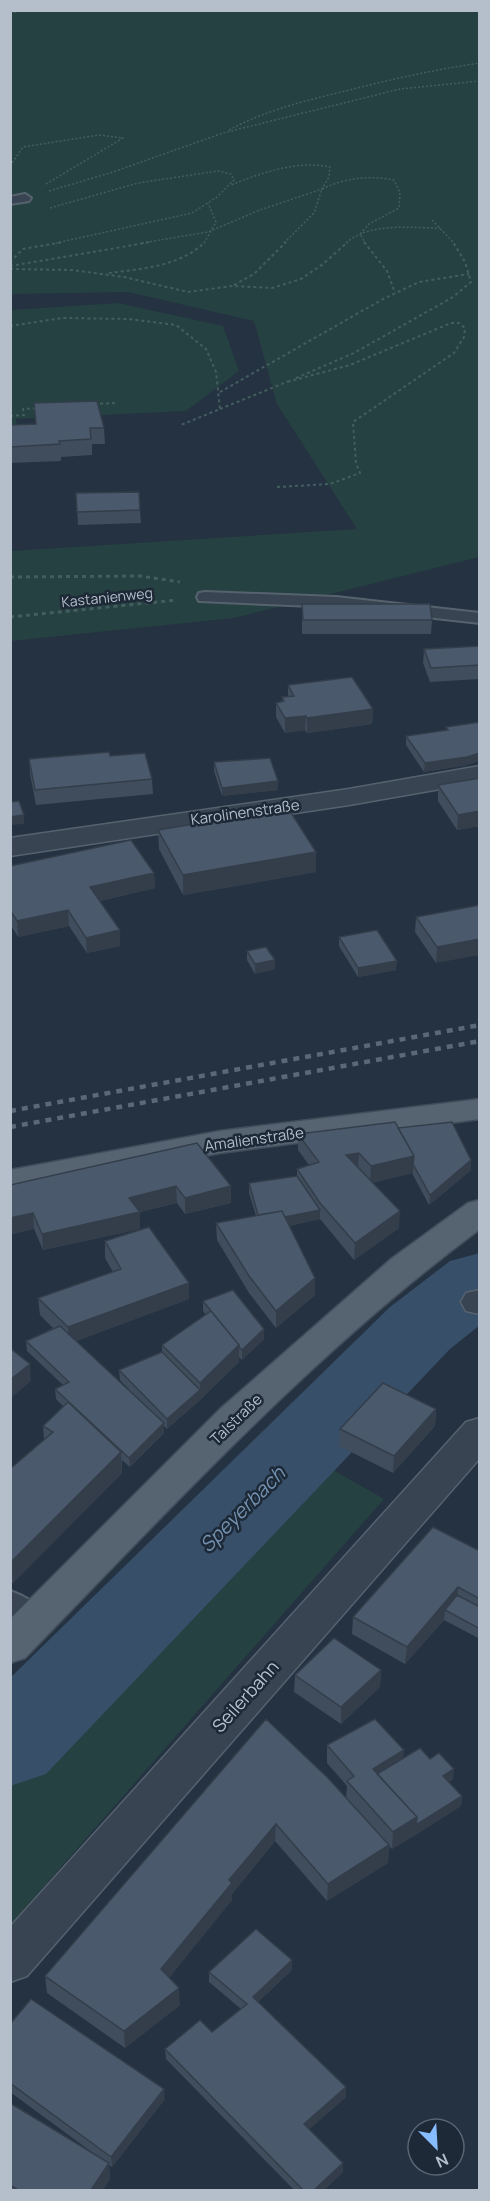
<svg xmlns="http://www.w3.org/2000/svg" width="490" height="2201" viewBox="0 0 490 2201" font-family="Manrope,sans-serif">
<rect width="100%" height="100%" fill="#243241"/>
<path fill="#264142" d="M11 11H479V557L234 618 11 641V551L357 529 277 404 254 321 128 292 11 294Z
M118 303 223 326 239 371 186 411 16 419 19 436H11V310Z
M312 1458 384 1499 11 1924V1770Z"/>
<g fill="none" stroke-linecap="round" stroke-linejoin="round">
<path fill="#374f69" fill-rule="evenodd" d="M480 1253V1325L450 1349 46 1774 10 1786V1678L390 1307 450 1261Z"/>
<defs>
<path id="lane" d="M25 194 31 198 29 201 10 204V197Z
M205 592 336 597 480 613V623L336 607 199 601 197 597 199 593Z
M10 1591C25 1596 43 1607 50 1621L46 1629C31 1634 23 1627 10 1618Z"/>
<path id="street" d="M480 766V782L349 805 10 856V838L349 789Z
M480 1290V1314L466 1311 461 1302 466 1293Z
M480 1418V1458L27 1976 10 1982V1927L466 1422Z"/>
<path id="primary" d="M480 1099V1119L220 1153 10 1192V1170L220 1131Z
M480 1200V1229C312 1354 170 1509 25 1658L10 1663V1619L220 1409 391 1259 468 1203Z"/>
</defs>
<use href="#lane" stroke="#56626e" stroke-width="4"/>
<use href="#street" stroke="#56626e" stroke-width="3"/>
<use href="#primary" stroke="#424d5a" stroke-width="3"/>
<path stroke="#445e5f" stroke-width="1.5" stroke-dasharray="2 2" stroke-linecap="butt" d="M10 14 20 10
M229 130C265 111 297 103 337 93 385 81 431 70 480 63
M10 166 23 147 99 135 123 138 46 184
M49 191 113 172 223 133 400 89 480 81
M50 208 138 183 218 171 231 174 234 180 217 197 192 213 56 243
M432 220 454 243
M142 243 208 232 260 210 322 189 329 177 330 167C297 160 261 173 231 185
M204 243 216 222 208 203
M284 243 314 213 322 189C345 178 369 175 394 180L400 193 399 208 369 224 360 234 365 243
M346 243C370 222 410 228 440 228"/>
<path stroke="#445e5f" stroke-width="2" stroke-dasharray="3 3" stroke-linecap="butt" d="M364 242 387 271 395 293
M10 262 23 249 64 242
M10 266 151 242
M10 269 72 270 124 277 188 292 232 286 272 288 301 279 323 264 348 242
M109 273C141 269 181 266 205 242
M234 285 254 274 286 242
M10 326 62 318 129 319 176 325 206 349 216 372 220 409 181 425
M296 378 354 353 453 297 471 282 465 262 453 242
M220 392 383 299 419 282 469 274
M94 404 117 403
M220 409 289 381
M10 416 24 415 23 409 39 408
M277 487 330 484 360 473 356 463 353 422 454 353 464 337 465 328 459 323H451L350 365 287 382"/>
<path stroke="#445e5f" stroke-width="3" stroke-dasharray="4 4" stroke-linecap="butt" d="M10 577 140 576 180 582
M10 617 177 600"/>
<use href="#lane" fill="#384451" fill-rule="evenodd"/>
<use href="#street" fill="#384451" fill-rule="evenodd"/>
<use href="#primary" fill="#566371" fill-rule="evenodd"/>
<path stroke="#5a6878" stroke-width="4.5" stroke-dasharray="6 6" stroke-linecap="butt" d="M10 1111 480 1025
M10 1127 480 1041"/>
</g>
<path fill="#404d5c" d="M10 425 104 428 105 444H92V455L61 457V461L10 463Z
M76 493 140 510 141 523 78 525Z
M302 604 432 620 431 634H302Z
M480 646V679L430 682 423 663 424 649Z
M288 685 373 709 372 724 307 733 305 730 285 733 276 717V703L282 702V697H288Z
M446 727 467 765 424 772 406 745V736L446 730Z
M110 756 152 779 153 794 36 805 30 774 29 759Z
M214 762 278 781V790L222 796 214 771Z
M480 778V826L457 830 438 801V785Z
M158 830 316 872 183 895 159 849Z
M10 866 154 873 155 888 100 901 120 946 87 953 69 926 18 937 10 924Z
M480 905 436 963 415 932 416 917Z
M339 937 396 970 358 977 339 946Z
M247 951 275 969 255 974 247 960Z
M398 1128 471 1160V1170L429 1205 412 1173 372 1183 399 1228 354 1260 320 1219 289 1226 315 1278V1295L276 1328 249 1293 217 1240 216 1223 256 1216 249 1193V1183L297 1176V1169L309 1165 298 1150V1134Z
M197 1143 231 1203 185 1214 177 1203 140 1212V1229L43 1250 34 1229 10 1185Z
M105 1241 189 1299 76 1341 133 1394 120 1380 119 1370 162 1352V1345L206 1315 203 1311V1301L264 1339 242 1360 239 1357V1362L200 1400 167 1429 164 1426V1433L130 1467 122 1460V1473L13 1583 10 1581V1469L44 1439 43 1426 63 1406 56 1399 55 1389 63 1385 27 1351 26 1341 53 1328 40 1315 38 1298 113 1272 105 1258Z
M436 1409 435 1426 393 1473 339 1446 340 1429Z
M480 1551V1639L444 1620 405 1664 352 1634 353 1617Z
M381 1670 380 1687 341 1724 294 1692 295 1675Z
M266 1719 346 1798 347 1786 327 1763V1745L404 1758 430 1759 453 1779 449 1782 462 1796 461 1806 392 1849 389 1846 388 1863 327 1901 275 1841 232 1894V1900L169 1977 180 2005 125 2048 47 1993 45 1976Z
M292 1960V1970L258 2002 346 2087V2097L309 2129 343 2172 324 2190H294L166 2059 165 2049 212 2032 241 2009 209 1982V1972Z
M10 2024 165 2099 112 2167 109 2165 110 2179 103 2190H10V2103L93 2153 10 2092Z"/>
<path fill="#343e4b" d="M373 709 372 724 307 733V718Z
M306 716 305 730 285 733V718Z
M480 753V761L467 765 424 772 425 763Z
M278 781V790L222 796V788Z
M480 811V826L457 830 458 815Z
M24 815V824L10 825V817Z
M316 852V872L183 895V875Z
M154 873 155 888 91 903 90 887Z
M68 910 69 926 18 937 17 921Z
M120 930V946L87 953 86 938Z
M480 939V955L436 963 437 947Z
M275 960V969L255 974V964Z
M397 961 396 970 358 977V968Z
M359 1153 358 1169 346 1155Z
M414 1156 413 1173 370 1183 371 1166Z
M471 1160V1170L429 1205 430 1195Z
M176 1186 177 1203 140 1212V1229L43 1250 42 1234 129 1198Z
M231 1186V1203L185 1214V1198Z
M320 1210V1219L260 1232V1222Z
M400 1211 399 1228 354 1260 355 1243Z
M33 1213 34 1229 10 1235V1218Z
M315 1278V1295L276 1328V1311Z
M189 1283V1299L69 1344 68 1327Z
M264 1329V1339L242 1360V1350Z
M239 1345V1362L200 1400V1383Z
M30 1364 31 1381 10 1399V1380Z
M200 1390V1400L167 1429V1419Z
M436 1409 435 1426 393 1473 394 1456Z
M164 1423V1433L130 1467 129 1458Z
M121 1452 122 1473 13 1583 11 1562Z
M458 1587 457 1605 445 1610 444 1620 405 1664 407 1647Z
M381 1670 380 1687 341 1724V1707Z
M404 1750 403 1768 378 1783 373 1769Z
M454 1769 453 1779 442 1786 443 1776Z
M462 1796 461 1806 416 1835V1825Z
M417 1817 416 1835 392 1849 393 1832Z
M276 1824 275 1841 232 1894V1900L162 1987 161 1969 229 1880Z
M389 1845 388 1863 327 1901 328 1884Z
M292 1960V1970L253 2007V1997Z
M179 1988 180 2005 125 2048 124 2031Z
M346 2087V2097L304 2134V2124Z
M164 2089 165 2099 112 2167 111 2157Z
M109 2163 110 2179 103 2190H91Z
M343 2163V2172L324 2190H314Z"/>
<path fill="#4a596b" stroke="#343e4b" stroke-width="1.5" d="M97 401 104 428H90L91 439 59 441 60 444 10 447V425L36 424 34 403Z
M139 492 140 510 77 512 76 493Z
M302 604H430L432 620H303Z
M480 646V665L431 668 424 649Z
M352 677 373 709 307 718 306 716 285 718 276 703 284 701 282 697 294 696 288 685Z
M480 722V753L467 757 425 763 406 736 448 730 446 727Z
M109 752 110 756 145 753 152 779 35 790 29 759Z
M270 758 278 781 222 788 214 762Z
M480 778V811L458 815 438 785Z
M19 801 24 815 10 817V802Z
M288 808 316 852 183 875 158 830Z
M131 840 154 873 90 887 120 930 86 938 68 910 17 921 10 910V870H11L10 866Z
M480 905V939L437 947 416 917Z
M377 930 397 961 358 968 339 937Z
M266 947 275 960 255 964 247 951Z
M395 1122 414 1156 371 1166 359 1153 346 1155 400 1211 355 1243 320 1203 297 1169 319 1162 298 1134Z
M452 1122 471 1160 430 1195 413 1164 414 1156 398 1128Z
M197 1143 231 1186 185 1198 176 1186 129 1198 140 1212 42 1234 33 1213 10 1218V1185Z
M297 1176 320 1210 285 1217 282 1211 258 1215 249 1183Z
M282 1211 315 1278 276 1311 249 1276 216 1223Z
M149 1227 189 1283 68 1327 38 1298 121 1269 105 1241Z
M233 1290 264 1329 242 1350 239 1347V1345L203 1301Z
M211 1311 239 1345 200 1383 162 1345Z
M60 1326 164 1423 129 1458 55 1389 69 1382 26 1341Z
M10 1348 30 1364 10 1380Z
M162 1352 200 1390 167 1419 119 1370Z
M383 1383 436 1409 394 1456 340 1429Z
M68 1402 121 1452 11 1562 10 1469 53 1432 43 1426Z
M433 1527 480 1551V1599L458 1587 407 1647 353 1617Z
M457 1595 480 1607V1629L445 1610Z
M334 1638 381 1670 341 1707 295 1675Z
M266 1719 328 1778 389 1845 328 1884 276 1824 229 1880 232 1883 161 1969 179 1988 124 2031 45 1976Z
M375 1719 404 1750 373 1769 417 1817 393 1832 347 1781 354 1776 327 1745Z
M420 1748 430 1759 439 1753 454 1769 443 1776 462 1796 416 1825 417 1817 377 1774Z
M256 1929 292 1960 253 1997 346 2087 304 2124 343 2163 314 2190H303L165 2049 200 2020 212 2032 247 2004 209 1972Z
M31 1999 164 2089 111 2157 10 2083V2024Z
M10 2103 109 2163 91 2190H18L10 2185Z"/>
<g text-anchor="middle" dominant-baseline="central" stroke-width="5" stroke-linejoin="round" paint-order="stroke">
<g font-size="14" fill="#b5bfcb" stroke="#1d2936">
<text transform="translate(107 597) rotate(-6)">Kastanienweg</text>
</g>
<g font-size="15" fill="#b5bfcb" stroke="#1d2936">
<text transform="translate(245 812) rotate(-8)">Karolinenstraße</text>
<text transform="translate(254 1139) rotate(-8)">Amalienstraße</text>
<text transform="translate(236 1419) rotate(-44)">Talstraße</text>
</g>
<g font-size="18" fill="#b5bfcb" stroke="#1d2936">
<text transform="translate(245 1696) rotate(-48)">Seilerbahn</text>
</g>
<g font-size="20" font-style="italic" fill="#7391b0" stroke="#1d2936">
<text transform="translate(242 1509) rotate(-45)">Speyerbach</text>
</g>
</g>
<rect width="490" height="2201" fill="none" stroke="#b5bfcb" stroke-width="24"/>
<g transform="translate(436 2147) rotate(156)"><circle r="28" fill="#1d2936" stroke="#5a6572" stroke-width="1.5"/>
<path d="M0-4.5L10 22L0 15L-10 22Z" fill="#87bcfe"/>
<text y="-9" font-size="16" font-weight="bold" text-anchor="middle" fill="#b5bfcb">N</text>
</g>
</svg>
